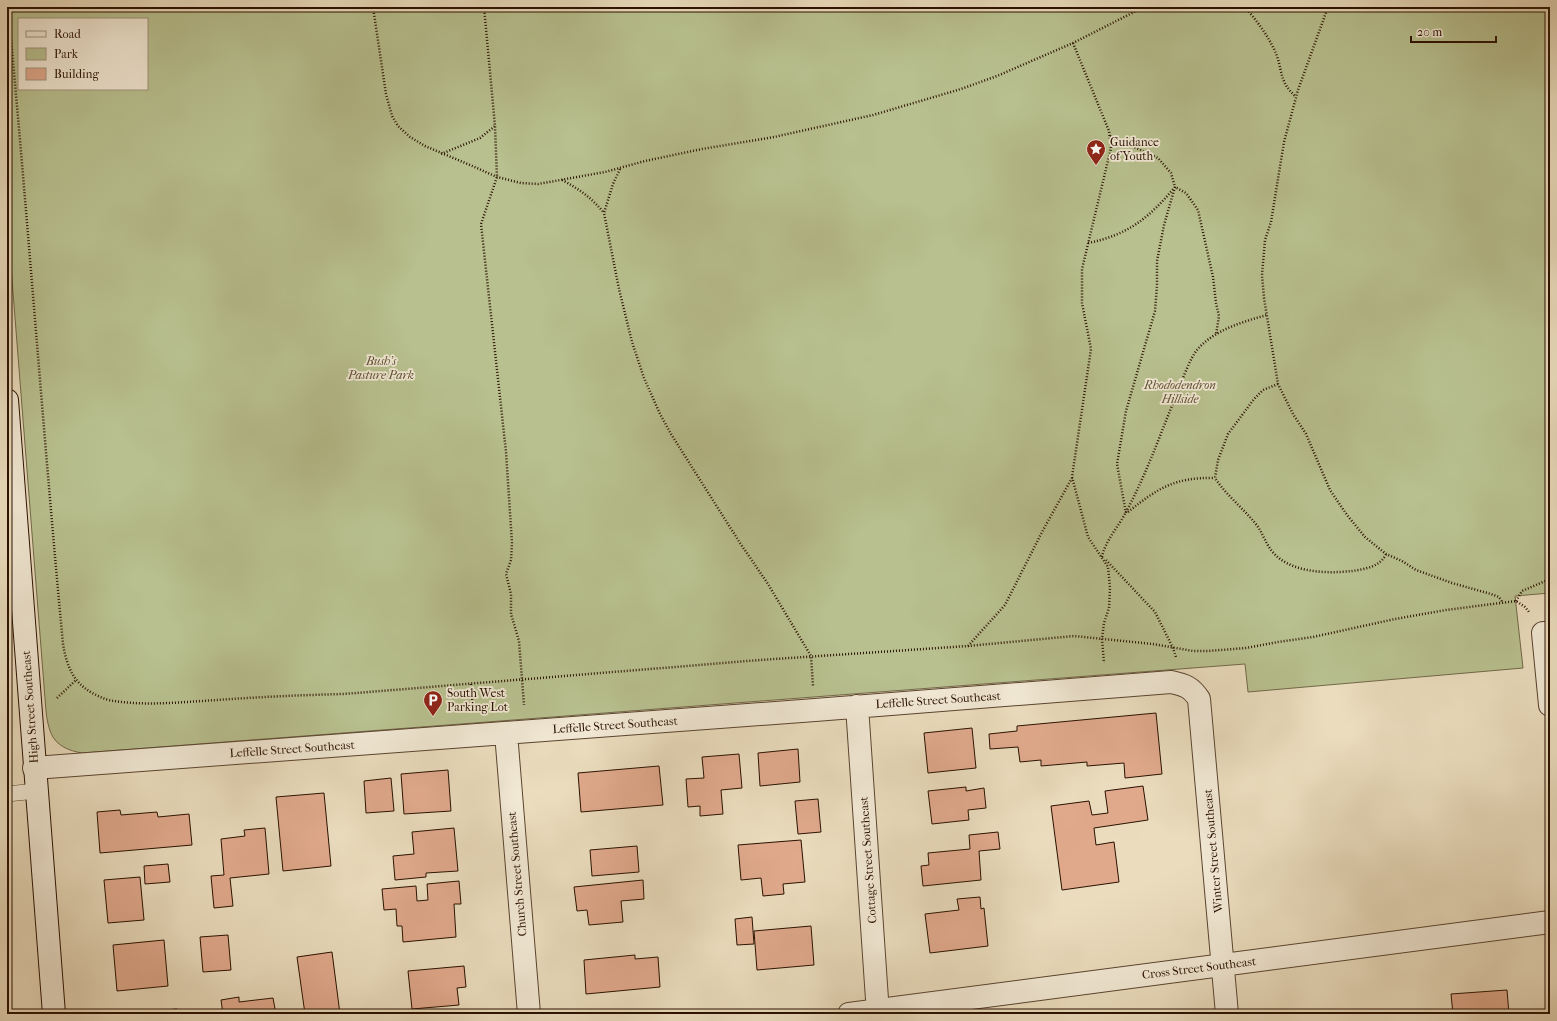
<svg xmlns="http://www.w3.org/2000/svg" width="1557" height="1021" viewBox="0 0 1557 1021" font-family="'IM FELL French Canon',serif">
<rect width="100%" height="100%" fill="#eadcbd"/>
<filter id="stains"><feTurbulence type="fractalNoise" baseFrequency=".005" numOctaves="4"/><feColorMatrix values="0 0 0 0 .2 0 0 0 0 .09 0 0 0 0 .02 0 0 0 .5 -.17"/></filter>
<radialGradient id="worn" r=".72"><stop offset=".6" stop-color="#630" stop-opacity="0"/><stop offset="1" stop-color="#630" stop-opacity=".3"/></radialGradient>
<path fill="#b8c08f" stroke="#716848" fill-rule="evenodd" d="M7 7H1550V593L1515 596 1523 668 1248 692 1245 664 82 753C55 748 49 737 46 711L7 216ZM19 19H147V89H19Z"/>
<path fill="#e0a98c" stroke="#2a1100" d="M1156 713 1162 774 1125 778 1124 763 1087 766V762L1041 766V760L1020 762 1018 747 990 749 989 734 1017 731V726Z
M972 728 976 768 928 773 924 733Z
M798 749 800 782 760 786 758 753Z
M739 754 742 788 721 790 723 814 700 816V806L688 807 686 779 704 778 702 757Z
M659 766 663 805 581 812 578 773Z
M448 770 451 811 404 814 401 774Z
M391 778 394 811 366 813 364 781Z
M1143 786 1148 820 1094 828 1096 845 1114 842 1119 882 1062 890 1051 806 1089 801 1092 815 1108 813 1105 791Z
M966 787V791L984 788 986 808 968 810 969 820 932 824 928 791Z
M324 793 331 866 283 871 276 797Z
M818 799 821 832 798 834 795 801Z
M120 810 121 815 157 812 158 817 189 814 192 845 100 853 97 812Z
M265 828 269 874 230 878 233 906 214 908 211 876 224 875 221 839 245 836 244 830Z
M454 828 458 871 426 873V877L395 880 393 856 414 854 412 832Z
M998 832 1000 849 979 851 981 880 923 886 921 866 929 865 928 853 970 849 969 835Z
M801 840 805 882 783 884 784 894 763 896 761 878 741 880 738 845Z
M637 846 639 872 592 876 590 850Z
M168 864 170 882 145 884 144 866Z
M140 877 144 920 108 923 104 880Z
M643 880 644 899 621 901 623 922 589 925 587 910 577 911 574 887Z
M459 881 461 904H454L456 937 403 942 402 926H397L396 909 384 910 382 889 416 886 417 901 428 900 427 884Z
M980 897 981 909 984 908 988 946 930 953 925 914 959 910 957 899Z
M752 917 754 944 737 945 735 919Z
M811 926 814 965 757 970 754 931Z
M228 935 231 970 203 972 200 937Z
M164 940 168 986 117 991 113 945Z
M332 952 340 1014H305L297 957Z
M635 955V959L658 957 660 987 586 994 584 960Z
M464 966 466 987 457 988 459 1005 412 1009 408 971Z
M1507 990 1509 1014H1453L1451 994Z
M239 997V1002L273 998 276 1014H223L221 1000Z
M177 1009 178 1014H119Z"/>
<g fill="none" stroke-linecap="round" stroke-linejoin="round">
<defs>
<path id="lane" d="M7 794 36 791"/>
<path id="street" d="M1550 633H1543L1550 705
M857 706 878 1014
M506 733 529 1014
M34 768 815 710 1171 682C1185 685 1191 687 1199 699L1227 1014
M849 1014 1550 922"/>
<path id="secondary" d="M7 400 54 1014"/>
</defs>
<use href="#lane" stroke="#5a442f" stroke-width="16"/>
<use href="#street" stroke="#5a442f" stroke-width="24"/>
<use href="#secondary" stroke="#2a1100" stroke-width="24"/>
<path stroke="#2a1100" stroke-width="2.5" stroke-dasharray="1 2" stroke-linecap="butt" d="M8 7C28 219 43 432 63 644 66 662 71 678 86 689 93 694 105 700 114 701 147 706 183 702 217 700 259 697 301 695 344 694L760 660 968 646 1074 636 1153 644 1193 651H1208L1246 648 1278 642 1313 637 1395 619 1446 610 1516 601 1525 607 1529 612
M373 7 386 94 392 116 398 126 410 137 425 146 470 165 497 177 521 183 538 184 605 172 645 161 702 149 774 137 873 115 961 89 997 76 1073 43 1144 7
M484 7 495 126 497 177 481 224 506 452 512 543 511 560 506 574 511 594V614L519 641 524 705
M1245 7C1257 21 1270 38 1277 56 1283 75 1280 82 1296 97
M1328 7 1298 90 1284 142 1271 222 1265 240 1262 275 1264 298 1278 384 1293 414 1306 434 1330 490 1347 515 1365 537 1386 554 1402 561 1416 570 1452 583 1491 594 1499 597 1503 603
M1073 43 1109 131 1111 148 1082 269V303L1091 349 1072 477 1088 537 1108 567 1110 588 1109 608 1104 623 1102 639 1104 663
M441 154 480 138 495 126
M620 169 613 184 604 213 619 289 632 342 644 378 660 414 671 434 740 543 768 584 811 656 813 686
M562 180C579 189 592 198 604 213
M1088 243C1128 235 1149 218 1175 187L1171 173 1158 158 1110 136
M1278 384 1263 390 1254 399 1228 434 1218 460 1215 478C1226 495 1242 507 1255 523 1261 530 1264 539 1269 547 1285 573 1326 574 1352 571 1365 569 1380 567 1386 554
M1128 512C1158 488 1175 477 1215 478
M1126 513 1117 464 1126 411 1155 311 1157 286V261L1164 225 1175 187 1186 193 1198 210 1213 277 1216 303 1219 316 1216 335
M1102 557C1105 541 1119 526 1126 512 1147 473 1161 432 1178 391 1182 381 1190 358 1197 350 1214 330 1242 322 1267 315
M1106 560 1155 612 1173 648 1176 657
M1516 601 1522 591 1550 579
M968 646 1005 605 1042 532 1072 478
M471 684 473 710
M57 698 76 680"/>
<use href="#lane" stroke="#f1e8d4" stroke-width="15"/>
<use href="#street" stroke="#f1e8d4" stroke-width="22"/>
<use href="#secondary" stroke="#f1e8d4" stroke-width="22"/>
</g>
<defs>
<symbol id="sight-pin" viewBox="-11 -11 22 30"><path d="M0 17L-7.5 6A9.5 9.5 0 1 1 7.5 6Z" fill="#8f2418" stroke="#f1e8d4"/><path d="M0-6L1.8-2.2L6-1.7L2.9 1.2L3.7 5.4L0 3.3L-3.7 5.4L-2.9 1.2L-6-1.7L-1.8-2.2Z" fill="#fff"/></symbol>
<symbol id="parking-pin" viewBox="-11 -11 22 30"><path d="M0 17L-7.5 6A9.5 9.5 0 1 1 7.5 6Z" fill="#8f2418" stroke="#f1e8d4"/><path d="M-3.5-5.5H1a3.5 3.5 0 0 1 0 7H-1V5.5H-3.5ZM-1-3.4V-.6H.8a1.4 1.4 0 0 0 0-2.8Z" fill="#fff"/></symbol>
</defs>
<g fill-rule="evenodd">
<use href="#sight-pin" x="1085" y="138" width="22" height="30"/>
<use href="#parking-pin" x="422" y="689" width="22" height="30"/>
</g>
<g text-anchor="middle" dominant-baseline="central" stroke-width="3.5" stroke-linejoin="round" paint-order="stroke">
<g font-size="12" fill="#2a1100" stroke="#f1e8d4" text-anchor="start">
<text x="1110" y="142">Guidance<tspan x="1110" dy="14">of Youth</tspan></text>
<text x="447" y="693">South West<tspan x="447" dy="14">Parking Lot</tspan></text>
</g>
<g font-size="12" font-style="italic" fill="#5c4e32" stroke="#f1e8d4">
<text x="381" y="361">Bush's<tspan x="381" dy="14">Pasture Park</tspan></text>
<text x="1180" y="385">Rhododendron<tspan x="1180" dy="14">Hillside</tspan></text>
</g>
<g font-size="12" fill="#2a1100" stroke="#f1e8d4">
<text transform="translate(938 700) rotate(-4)">Leffelle Street Southeast</text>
<text transform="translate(30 707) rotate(-94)">High Street Southeast</text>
<text transform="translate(615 725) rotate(-4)">Leffelle Street Southeast</text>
<text transform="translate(292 749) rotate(-4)">Leffelle Street Southeast</text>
<text transform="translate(1213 851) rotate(-95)">Winter Street Southeast</text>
<text transform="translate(868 860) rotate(-94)">Cottage Street Southeast</text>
<text transform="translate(517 874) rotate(-95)">Church Street Southeast</text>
<text transform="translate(1199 968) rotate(-7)">Cross Street Southeast</text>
</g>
</g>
<rect width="1557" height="1021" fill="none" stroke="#eadcbd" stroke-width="24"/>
<rect x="8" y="8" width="1541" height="1005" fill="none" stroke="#2a1100" stroke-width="2"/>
<rect x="12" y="12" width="1533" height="997" fill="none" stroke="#2a1100"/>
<rect x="18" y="18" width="130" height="72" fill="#f1e8d4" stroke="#a1927f"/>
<rect x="26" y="31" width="20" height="6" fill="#f1e8d4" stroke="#a1927f"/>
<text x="54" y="38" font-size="12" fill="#2a1100">Road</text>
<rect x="26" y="48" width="20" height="12" fill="#b8c08f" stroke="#a1927f"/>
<text x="54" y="58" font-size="12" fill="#2a1100">Park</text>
<rect x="26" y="68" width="20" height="12" fill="#e0a98c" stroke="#a1927f"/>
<text x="54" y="78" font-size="12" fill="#2a1100">Building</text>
<path d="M1411 36v6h85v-6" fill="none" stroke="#2a1100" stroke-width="2"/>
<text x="1417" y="36" font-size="12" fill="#2a1100" stroke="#f1e8d4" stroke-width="3" paint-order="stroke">20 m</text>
<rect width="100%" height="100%" filter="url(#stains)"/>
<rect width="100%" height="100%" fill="url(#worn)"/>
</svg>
